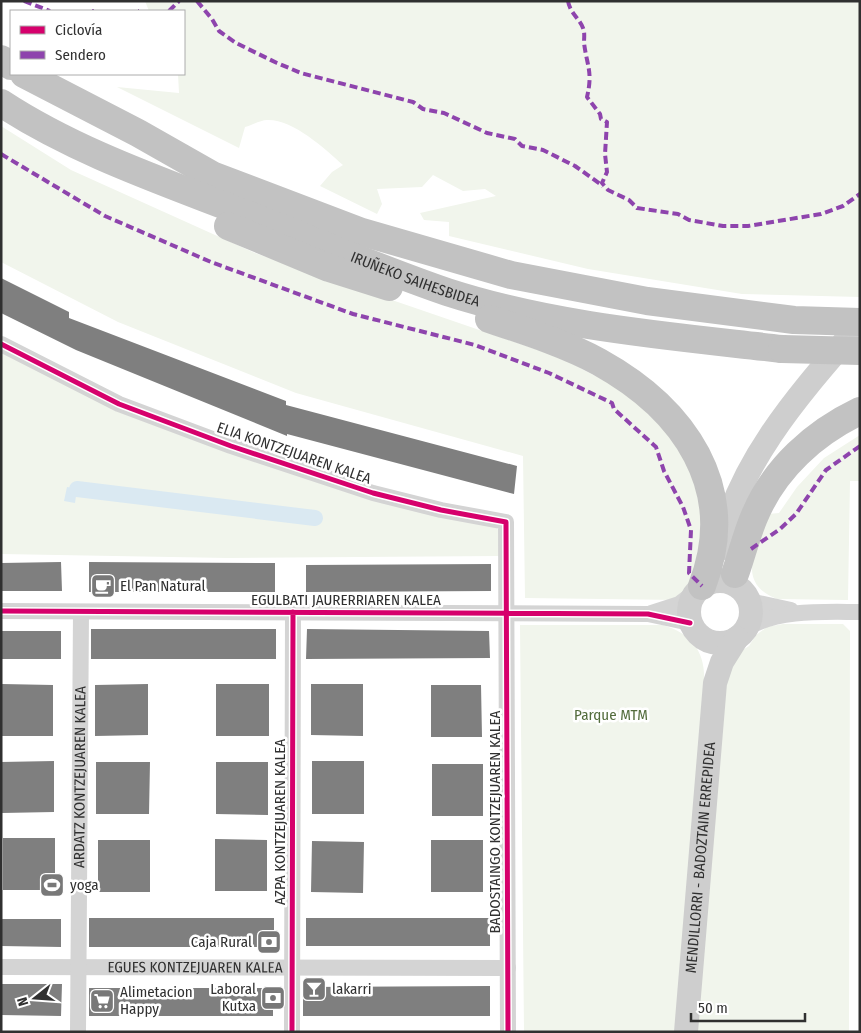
<svg xmlns="http://www.w3.org/2000/svg" width="861" height="1033" viewBox="0 0 861 1033" font-family="'Fira Sans Condensed',sans-serif">
<rect width="100%" height="100%" fill="#fff"/>
<path fill="#f1f5ec" d="M145 1H860V297L742 294 588 269 449 236V222L424 220 420 213 496 196 485 189 463 191 433 175 422 187 377 189 382 204 377 214 320 186 332 172 343 165C325 149 293 119 267 120 261 120 252 125 245 127L239 148 117 87 179 93 178 74H184V11H149Z
M1 126 71 170 255 253 561 358 624 391 679 444 697 485 708 527 695 584 680 600 525 598 523 456 296 393 118 322 1 262Z
M1 351 77 391 497 528 500 534V556L228 558 1 554Z
M860 435V481H850L848 600 777 599C734 583 757 545 768 514L779 513 797 487 824 458Z
M783 624H843L850 631 849 1032H693L724 684 738 653 749 646 756 635 767 627Z
M520 625H663C692 634 706 652 704 683L677 1032H524Z"/>
<path fill="#dae9f2" d="M67 487 77 489 75 503 64 501Z"/>
<g fill="none" stroke-linecap="round" stroke-linejoin="round">
<path stroke="#dae9f2" stroke-width="16" d="M77 489 315 518"/>
</g>
<path fill="#7f7f7f" d="M1 278 69 312V318L286 401V405L517 466 514 494 287 434V436L76 350 1 313Z
M61 562 62 591H1V563Z
M89 562 275 563V592H89Z
M491 564V591L306 592V565Z
M91 629H276V659H91Z
M307 629 489 631 490 658 306 659Z
M1 631H61V659H1Z
M2 684 53 685V736H2Z
M148 684V735L95 736V685Z
M216 684H269V736H216Z
M311 684H363V736L311 735Z
M431 685H481L482 737H431Z
M54 761V812L2 813 1 762Z
M312 761H364V814H312Z
M96 762H150L149 814H96Z
M216 762H268V815L216 814Z
M432 764H483V816H432Z
M3 838H55V890H3Z
M215 839 267 840V891H215Z
M98 840H150V892H98Z
M431 840H483V892H431Z
M312 841 364 842 363 893 311 892Z
M89 918H274V947H89Z
M306 918H490V946H306Z
M1 919H61V947L1 946Z
M1 984H62L61 1016 1 1015Z
M490 986V1016H303V987Z
M89 988H273V1016H89Z"/>
<g fill="none" stroke-linecap="round" stroke-linejoin="round">
<g stroke="#d4d4d4" stroke-width="16">
<path d="M1 344 119 404 231 446 373 493 441 510 506 522 508 1032"/>
<path d="M749 601 791 610"/>
<path d="M1 611 648 614 690 623"/>
<path d="M651 613 679 604 696 591"/>
<path d="M747 628C779 609 824 612 860 612"/>
<path id="s1" d="M1 967 508 968"/>
<path id="s2" d="M78 1032 81 612"/>
<path d="M292 1032 293 612"/>
</g>
<g stroke="#cecece" stroke-width="24">
<path d="M720 549C738 461 803 390 860 324"/>
<circle cx="720" cy="612" r="31"/>
<path id="s3" d="M686 1032 715 683 722 662 737 638"/>
</g>
<g stroke="#c2c2c2" stroke-width="28">
<path d="M1 59 11 66"/>
<path d="M24 74 138 133 212 175 362 232 511 275 647 301 794 320 860 322"/>
<path id="s4" d="M1 103C71 149 153 178 231 208 303 236 374 267 447 292 555 327 670 336 782 349"/>
<path d="M228 226 329 268 389 287"/>
<path d="M489 319C525 331 566 344 599 362 684 409 740 488 702 586"/>
<path d="M735 574C742 554 747 533 755 515 775 468 814 433 860 411"/>
</g>
<path stroke="#c2c2c2" stroke-width="28" d="M782 349 860 351"/>
<path stroke="#8e44ad" stroke-width="4" stroke-dasharray="8 4" stroke-linecap="butt" d="M24 1 50 11
M197 1 212 19 219 31 236 43 277 63 301 73 413 102 423 109 444 113 487 133 515 139 522 146 543 150 575 166 603 186
M568 1C570 13 579 18 583 28 585 33 584 38 584 43 587 66 593 72 587 97L600 114 601 119 607 122 605 154 607 172 602 183 608 190 629 200 637 208 678 214 689 220 723 226H748L821 214 843 206 860 194
M92 11H94
M138 11H139
M169 11 179 1
M1 154 105 216 211 262 353 314 475 345 549 373 612 403 614 409 656 447 664 471 683 507 691 530 689 573 702 586
M751 549 780 529 796 514 826 470 860 446"/>
<defs>
<path id="cycleway" d="M1 344 119 404 231 446 373 493 441 510 506 522 508 1032
M1 611 648 614 690 623
M292 1032 293 612"/>
</defs>
<use href="#cycleway" stroke="#fff" stroke-width="8"/>
<use href="#cycleway" stroke="#d6006c" stroke-width="5"/>
</g>
<defs>
<symbol id="cafe-square" viewBox="-11 -11 22 22"><rect x="-9" y="-9" width="18" height="18" rx="4" fill="#787878" stroke="#fff"/><path d="M-5.5-4.5H6V0H3Q3 3.5 0 3.5H-2.5Q-5.5 3.5-5.5 0ZM3-3.2v2h1.7v-2ZM-6 4.5H4V6H-6Z" fill="#fff"/></symbol>
<symbol id="stadium-square" viewBox="-11 -11 22 22"><rect x="-9" y="-9" width="18" height="18" rx="4" fill="#787878" stroke="#fff"/><path d="M0-5a6.5 5 0 1 0 0 10a6.5 5 0 1 0 0-10ZM-3.5-1.8h7v3.6h-7Z" fill="#fff"/></symbol>
<symbol id="bank-square" viewBox="-11 -11 22 22"><rect x="-9" y="-9" width="18" height="18" rx="4" fill="#787878" stroke="#fff"/><path d="M-6-4H6V4H-6ZM0-2.3a2.3 2.3 0 1 0 0 4.6a2.3 2.3 0 1 0 0-4.6Z" fill="#fff"/></symbol>
<symbol id="bar-square" viewBox="-11 -11 22 22"><rect x="-9" y="-9" width="18" height="18" rx="4" fill="#787878" stroke="#fff"/><path d="M-6-5H6L.8 .8V4.5H3.5V6h-7V4.5H-.8V.8Z" fill="#fff"/></symbol>
<symbol id="supermarket-square" viewBox="-11 -11 22 22"><rect x="-9" y="-9" width="18" height="18" rx="4" fill="#787878" stroke="#fff"/><path d="M-6-5.5h2.5l.6 2H6L4.5 2H-2.5L-4.4-4H-6ZM-1.5 3.2a1.3 1.3 0 1 0 .1 0ZM3 3.2a1.3 1.3 0 1 0 .1 0Z" fill="#fff"/></symbol>
</defs>
<g fill-rule="evenodd">
<use href="#cafe-square" x="89" y="572" width="28" height="28"/>
<use href="#stadium-square" x="38" y="871" width="28" height="28"/>
<use href="#bank-square" x="255" y="928" width="28" height="28"/>
<use href="#bar-square" x="300" y="975" width="28" height="28"/>
<use href="#bank-square" x="259" y="984" width="28" height="28"/>
<use href="#supermarket-square" x="88" y="987" width="28" height="28"/>
</g>
<g text-anchor="middle" dominant-baseline="central" stroke-width="5" stroke-linejoin="round" paint-order="stroke">
<g font-size="15" fill="#303030" stroke="#fff">
<text stroke="none"><textPath href="#s4" startOffset="451">IRUÑEKO SAIHESBIDEA</textPath></text>
<text transform="translate(294 453) rotate(19)">ELIA KONTZEJUAREN KALEA</text>
<text x="346" y="600">EGULBATI JAURERRIAREN KALEA</text>
<text stroke="none"><textPath href="#s2" startOffset="255">ARDATZ KONTZEJUAREN KALEA</textPath></text>
<text transform="translate(280 822) rotate(-90)">AZPA KONTZEJUAREN KALEA</text>
<text transform="translate(495 822) rotate(-90)">BADOSTAINGO KONTZEJUAREN KALEA</text>
<text stroke="none"><textPath href="#s3" startOffset="175">MENDILLORRI - BADOZTAIN ERREPIDEA</textPath></text>
<text stroke="none"><textPath href="#s1" startOffset="194">EGUES KONTZEJUAREN KALEA</textPath></text>
</g>
<g font-size="15" fill="#303030" stroke="#fff" text-anchor="start">
<text x="120" y="586">El Pan Natural</text>
<text x="70" y="885">yoga</text>
<text x="252" y="942" text-anchor="end">Caja Rural</text>
<text x="256" y="989" text-anchor="end">Laboral<tspan x="256" dy="17">Kutxa</tspan></text>
<text x="332" y="989">lakarri</text>
<text x="120" y="992">Alimetacion<tspan x="120" dy="17">Happy</tspan></text>
</g>
<g font-size="15" fill="#536c3c" stroke="#fff">
<text x="611" y="715">Parque MTM</text>
</g>
</g>
<rect width="861" height="1033" fill="none" stroke="#303030" stroke-width="5"/>
<rect x="10" y="10" width="175" height="65" fill="#ffffff" stroke="#acacac"/>
<rect x="20" y="26" width="25" height="8" fill="#d6006c" stroke="#acacac"/>
<text x="55" y="35" font-size="15" fill="#303030">Ciclovía</text>
<rect x="20" y="51" width="25" height="8" fill="#8e44ad" stroke="#acacac"/>
<text x="55" y="60" font-size="15" fill="#303030">Sendero</text>
<g transform="translate(35 998) rotate(253)" stroke="#ffffff" stroke-width="4" paint-order="stroke">
<path d="M0-4L9 19L0 12L-9 19Z" fill="#303030"/>
<text y="-8" font-size="14" font-weight="bold" text-anchor="middle" fill="#303030">N</text>
</g>
<path d="M691 1013v8h114v-8" fill="none" stroke="#303030" stroke-width="2.5"/>
<text x="698" y="1013" font-size="15" fill="#303030" stroke="#ffffff" stroke-width="4" paint-order="stroke">50 m</text>
</svg>
